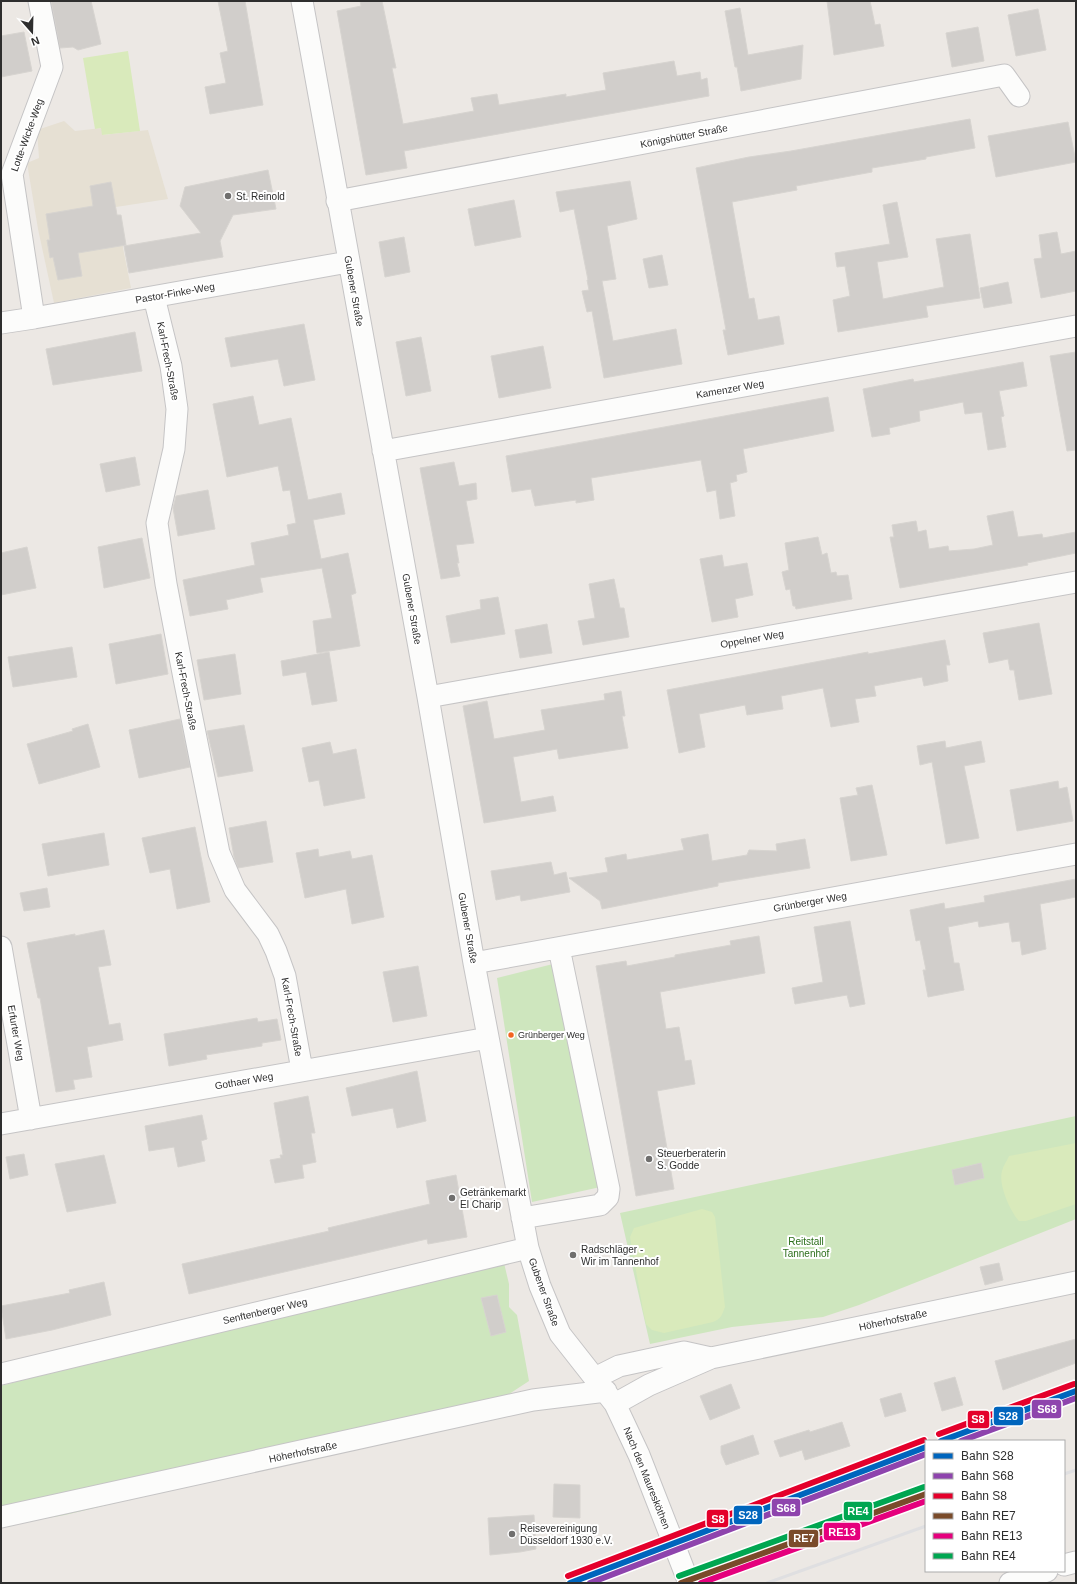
<svg xmlns="http://www.w3.org/2000/svg" width="1077" height="1584" viewBox="0 0 1077 1584" font-family="Arial,sans-serif">
<rect width="100%" height="100%" fill="#ece8e4"/>
<path fill="#e6e0d3" d="M64 121 75 131 102 128 103 135 148 130 168 199 116 207 117 215H121L126 245 123 246V248L131 288 54 303 38 229 27 163 39 158 37 130Z"/>
<path fill="#cee6be" d="M553 964 605 1186 532 1202 497 978Z
M1076 1116V1219L859 1305 823 1317 732 1327 650 1344 620 1213Z
M504 1263 509 1284V1307L517 1315 529 1381 472 1418 65 1515 1 1526V1386L178 1338Z"/>
<path fill="#d9eabb" d="M128 51 140 131 102 135 101 128 95 129 83 58Z
M1076 1143V1204L1026 1221H1019C1010 1211 998 1184 1002 1171 1003 1166 1007 1161 1009 1156Z
M702 1209 712 1212 715 1217 725 1307C722 1315 721 1319 713 1322L664 1333 652 1330 646 1324 643 1310 630 1237 634 1228Z"/>
<path fill="#d1cecb" stroke="#d7d4d0" d="M51 1H91L101 44 78 50 73 47 60 48Z
M218 1H245L263 105 210 114 205 87 226 83 220 53 228 51Z
M360 1H382L396 68H392L403 124 474 111 471 98 497 94 499 105 566 94V97L606 90 603 73 674 61 677 76 700 72 701 80 707 78 709 96 404 151 407 168 366 175 337 11 361 6Z
M827 1H870L875 25 880 24 884 46 834 55Z
M740 8 748 55 803 45 801 79 741 91 737 67H735L725 11Z
M1038 9 1046 50 1016 56 1008 15Z
M978 27 984 61 952 67 946 33Z
M24 32 32 71 1 77V36Z
M970 119 975 148 926 157V159L872 168V172L796 186 797 190 732 202 749 299 754 298 758 320 779 316 784 344 728 355 723 330H726L696 168 749 157 791 151Z
M1068 122 1076 162 996 177 988 136Z
M268 170 276 209 233 215 220 241 223 257 129 273 124 246 201 233 180 206 185 187Z
M630 181 637 219 607 226 616 279 602 281 613 341 676 329 682 364 604 378 592 311 587 312 582 291 589 290 587 280H588L574 209 560 212 556 192Z
M111 182 117 215H121L126 245 78 253 82 276 58 280 53 257 50 258 47 240H50L46 214 93 206 90 186Z
M514 200 521 237 475 246 468 209Z
M897 202 908 257 877 262 883 299 944 287 936 239 970 234 980 298 926 306 928 317 838 332 833 300 850 296 845 266 837 267 835 253 890 244 883 205Z
M1057 232 1061 254 1076 251V291L1041 298 1034 259 1042 258 1039 235Z
M404 237 410 272 385 277 379 242Z
M662 255 668 285 649 288 643 259Z
M1008 282 1012 303 984 308 980 288Z
M304 324 315 380 284 386 278 359 231 367 225 338Z
M135 332 142 371 53 385 46 349Z
M421 337 431 391 406 396 396 342Z
M543 346 551 388 499 398 491 356Z
M1076 352V450L1067 451 1050 356Z
M1023 362 1027 386 999 391 1004 416 1001 417 1006 447 988 450 982 412 965 414 963 402 919 411 920 421 889 428 890 434 872 437 863 389 913 379 914 382Z
M253 396 259 425 291 418 308 500 341 493 345 514 313 520 321 559 348 553 356 593 351 595 360 646 317 653 313 621 332 618 322 568 260 578 263 592 226 600 228 609 190 616 183 580 255 565 251 543 289 535 287 525 296 523 290 490 283 491 278 466 227 477 213 404Z
M828 397 834 431 743 449 747 472 736 475 737 481 730 483 735 516 720 519 716 490 707 492 701 460 591 478 594 500 576 503V500L535 506 531 489 512 492 506 456Z
M135 457 140 485 106 492 100 464Z
M454 462 459 486 476 483 477 499 466 501 474 543 456 545 459 563H457L460 576 441 579 420 468Z
M208 490 215 529 178 536 173 508 176 496Z
M1013 511 1018 537 1042 534 1043 538 1076 532V553L1027 563 1028 565 900 588 890 537H894L892 525 916 521 918 532 926 530 929 549 948 546 949 551 974 549 993 545 987 516Z
M818 537 822 555 827 553 831 573 836 572 837 576 848 575 852 599 796 609 795 606H793L790 589 786 590 782 572 789 570 785 543Z
M142 538 150 578 104 588 98 547Z
M27 547 36 588 1 595V553Z
M722 555 724 567 747 563 753 595 735 599 738 617 712 622 700 559Z
M614 579 620 608H624L629 637 583 645 578 621 595 618 589 584Z
M498 597 505 634 451 643 446 616 481 609 480 600Z
M1039 623 1052 694 1019 700 1014 670H1010L1008 659 989 663 983 633Z
M547 624 552 653 520 658 515 630Z
M161 634 168 674 116 684 109 644Z
M945 640 950 665H946L948 681 924 686 922 677 874 686 876 696 855 699 859 722 831 727 823 688 781 696 783 709 747 715 745 705 699 714 705 747 679 753 667 690 868 652V654Z
M72 647 77 677 13 687 8 657Z
M329 652 337 701 312 705 306 672 283 676 281 661Z
M235 654 241 694 204 700 197 660Z
M621 691 625 716H622L628 748 559 759 557 749 513 757 521 802 553 796 556 811 484 823 463 706 487 701 494 739 545 730 541 710 605 700 604 694Z
M180 719 190 767 139 778 129 730Z
M88 724 100 767 39 784 27 744 73 731 72 729Z
M244 725 253 771 218 777 207 731Z
M945 741 946 748 981 741 985 762 964 766 979 838 946 844 932 762 920 765 917 746Z
M330 742 333 754 356 749 365 798 324 806 319 780 309 782 302 748Z
M1058 781 1059 789 1067 787 1073 821 1017 831 1010 790Z
M872 785 887 855 851 861 840 798 858 795 856 788Z
M266 821 273 862 238 868 234 857 229 828Z
M195 827 210 902 177 909 170 869 150 873 142 838Z
M104 833 109 865 48 876 42 844Z
M708 834 712 861 747 855 749 850 777 851 776 844 805 839 810 868 718 883V886L602 909 600 901 569 878 608 872 605 858 626 854 627 860 684 850 681 839Z
M318 849 319 857 350 851 352 859 372 855 384 917 352 924 346 889 305 898 296 853Z
M551 862 554 875 566 872 570 892 521 901 520 895 496 900 491 871Z
M1076 879V897L1040 904 1046 949 1022 955 1020 941 1012 942 1009 922 979 927 978 921 948 927 954 963H959L964 990 928 997 923 970H926L920 940 916 941 910 910 944 903 945 909 985 902 984 896Z
M47 888 50 907 24 911 20 893Z
M850 921 865 1004 850 1007 847 995 795 1004 792 988 823 982 814 927Z
M104 930 111 965 98 967 109 1025 120 1023 123 1040 87 1047 92 1077 73 1080 75 1089 56 1092 40 998H38L27 943 75 934V936Z
M759 936 765 973 660 992 666 1029 679 1027 685 1061 691 1060 695 1084 657 1091 674 1189 636 1196 596 966 626 961 627 966 675 957V955L731 945 730 941Z
M418 966 427 1016 393 1022 383 972Z
M257 1018 258 1022 277 1019 281 1040 262 1043V1046L206 1055 207 1059 169 1066 164 1034Z
M417 1071 426 1121 397 1128 393 1108 352 1116 346 1088Z
M308 1096 315 1133H311L316 1162 302 1165 304 1178 275 1183 270 1160 281 1158 280 1155H283L274 1103Z
M202 1115 207 1139 201 1141 205 1161 178 1167 174 1147 149 1151 145 1126Z
M24 1154 28 1175 10 1179 6 1157Z
M104 1155 116 1203 67 1212 55 1164Z
M981 1163 984 1178 955 1185 952 1170Z
M456 1175 467 1237 428 1244 427 1239 189 1294 182 1264 329 1231 328 1228 430 1204 426 1181Z
M999 1263 1003 1280 985 1285 980 1267Z
M104 1282 111 1315 52 1330 6 1339 1 1306 70 1293 69 1290Z
M497 1295 506 1332 491 1336 481 1298Z
M1076 1339V1363L1003 1390 995 1361Z
M955 1377 963 1405 942 1411 934 1383Z
M731 1384 740 1408 710 1420 700 1396Z
M901 1393 906 1411 885 1417 880 1399Z
M842 1422 850 1446 805 1460 802 1450 780 1457 774 1441 809 1430 810 1432Z
M753 1435 759 1454 726 1465 721 1453V1446Z
M554 1484 580 1485V1518L553 1517Z
M534 1515 536 1549 520 1552 490 1555 488 1518Z"/>
<g fill="none" stroke-linecap="round" stroke-linejoin="round">
<defs>
<path id="minor" d="M302 1 428 697 474 963 528 1248 540 1286 560 1334 615 1404 639 1455 689 1583
M337 201 1004 75 1019 96
M154 297 171 366 177 409 174 449 157 523 166 584 184 678 219 853 235 890 268 934 276 951 285 976 302 1070
M34 318 12 174 52 67 39 1
M1 323 34 318 348 262
M383 451 1076 326
M428 697 1076 582
M1 947 31 1119
M474 963 1076 854
M1 1124 488 1038
M522 1218 600 1205 608 1197 609 1189 559 948
M1 1374 528 1248
M595 1378 619 1366 684 1352 711 1358
M615 1404 649 1385 711 1358 1076 1282
M1 1517 533 1400 606 1391
M1064 1565 1076 1562
M1010 1583 1047 1571"/>
</defs>
<use href="#minor" stroke="#c5c4c5" stroke-width="23"/>
<use href="#minor" stroke="#fcfcfb" stroke-width="21"/>
<path stroke="#dfdfe1" stroke-width="3" d="M1064 1474 1076 1470
M767 1583 926 1526"/>
<defs>
<path id="rail-1" d="M941 1441 1076 1391
M570 1583 926 1447"/>
<path id="rail-2" d="M961 1441 1076 1398
M590 1583 926 1454"/>
<path id="rail-3" d="M939 1434 1074 1384
M568 1576 924 1440"/>
<path id="rail-4" d="M681 1583 926 1494"/>
<path id="rail-5" d="M701 1583 926 1501"/>
<path id="rail-6" d="M679 1576 924 1487"/>
</defs>
<use href="#rail-1" stroke="#fff" stroke-width="9"/>
<use href="#rail-2" stroke="#fff" stroke-width="9"/>
<use href="#rail-3" stroke="#fff" stroke-width="9"/>
<use href="#rail-4" stroke="#fff" stroke-width="9"/>
<use href="#rail-5" stroke="#fff" stroke-width="9"/>
<use href="#rail-6" stroke="#fff" stroke-width="9"/>
<use href="#rail-1" stroke="#0065bd" stroke-width="6"/>
<use href="#rail-2" stroke="#8e44ad" stroke-width="6"/>
<use href="#rail-3" stroke="#e4002b" stroke-width="6"/>
<use href="#rail-4" stroke="#7a4b2a" stroke-width="6"/>
<use href="#rail-5" stroke="#e5007d" stroke-width="6"/>
<use href="#rail-6" stroke="#00a651" stroke-width="6"/>
</g>
<g fill="#706f6e" stroke="#fff" stroke-width="1.5">
<circle cx="228" cy="196" r="4"/>
<circle cx="649" cy="1159" r="4"/>
<circle cx="452" cy="1198" r="4"/>
<circle cx="573" cy="1255" r="4"/>
<circle cx="512" cy="1534" r="4"/>
</g>
<circle fill="#f26522" stroke="#fff" stroke-width="1.5" cx="511" cy="1035" r="3.5"/>
<g text-anchor="middle" dominant-baseline="central" stroke-width="4" stroke-linejoin="round" paint-order="stroke">
<g font-size="9" fill="#2e2e2e" stroke="#fff" text-anchor="start">
<text x="518" y="1035">Grünberger Weg</text>
</g>
<g font-size="10" fill="#2e2e2e" stroke="#fff">
<text transform="translate(27 135) rotate(-70)">Lotte-Wicke-Weg</text>
<text transform="translate(684 136) rotate(-11)">Königshütter Straße</text>
<text transform="translate(354 291) rotate(80)">Gubener Straße</text>
<text transform="translate(175 293) rotate(-10)">Pastor-Finke-Weg</text>
<text transform="translate(168 361) rotate(79)">Karl-Frech-Straße</text>
<text transform="translate(730 389) rotate(-10)">Kamenzer Weg</text>
<text transform="translate(412 609) rotate(80)">Gubener Straße</text>
<text transform="translate(752 639) rotate(-10)">Oppelner Weg</text>
<text transform="translate(186 691) rotate(79)">Karl-Frech-Straße</text>
<text transform="translate(810 902) rotate(-10)">Grünberger Weg</text>
<text transform="translate(468 928) rotate(80)">Gubener Straße</text>
<text transform="translate(292 1017) rotate(80)">Karl-Frech-Straße</text>
<text transform="translate(16 1033) rotate(80)">Erfurter Weg</text>
<text transform="translate(244 1081) rotate(-10)">Gothaer Weg</text>
<text transform="translate(544 1292) rotate(70)">Gubener Straße</text>
<text transform="translate(265 1311) rotate(-13)">Senftenberger Weg</text>
<text transform="translate(893 1320) rotate(-12)">Höherhofstraße</text>
<text transform="translate(303 1452) rotate(-12)">Höherhofstraße</text>
<text transform="translate(647 1478) rotate(68)">Nach den Mauresköthen</text>
</g>
<g font-size="10" fill="#2e2e2e" stroke="#fff" text-anchor="start">
<text x="236" y="196">St. Reinold</text>
<text x="657" y="1153">Steuerberaterin<tspan x="657" dy="12">S. Godde</tspan></text>
<text x="460" y="1192">Getränkemarkt<tspan x="460" dy="12">El Charip</tspan></text>
<text x="581" y="1249">Radschläger -<tspan x="581" dy="12">Wir im Tannenhof</tspan></text>
<text x="520" y="1528">Reisevereinigung<tspan x="520" dy="12">Düsseldorf 1930 e.V.</tspan></text>
</g>
<g font-size="10" fill="#2c6e1b" stroke="#fff">
<text x="806" y="1241">Reitstall<tspan x="806" dy="12">Tannenhof</tspan></text>
</g>
</g>
<g stroke="#fff" stroke-width="1.5">
<rect x="1031" y="1399" width="31" height="20" rx="4" fill="#8e44ad"/>
<rect x="993" y="1406" width="31" height="20" rx="4" fill="#0065bd"/>
<rect x="967" y="1410" width="23" height="19" rx="4" fill="#e4002b"/>
<rect x="771" y="1498" width="30" height="19" rx="4" fill="#8e44ad"/>
<rect x="843" y="1501" width="30" height="20" rx="4" fill="#00a651"/>
<rect x="733" y="1505" width="30" height="20" rx="4" fill="#0065bd"/>
<rect x="706" y="1509" width="23" height="19" rx="4" fill="#e4002b"/>
<rect x="823" y="1522" width="38" height="19" rx="4" fill="#e5007d"/>
<rect x="788" y="1529" width="31" height="19" rx="4" fill="#7a4b2a"/>
</g>
<g font-size="11" text-anchor="middle" font-weight="bold" fill="#fff">
<text x="1047" y="1413">S68</text>
<text x="1008" y="1420">S28</text>
<text x="978" y="1423">S8</text>
<text x="786" y="1512">S68</text>
<text x="858" y="1515">RE4</text>
<text x="748" y="1519">S28</text>
<text x="718" y="1523">S8</text>
<text x="842" y="1536">RE13</text>
<text x="804" y="1542">RE7</text>
</g>
<rect width="1077" height="1584" fill="none" stroke="#2e2e2e" stroke-width="4"/>
<rect x="925" y="1440" width="140" height="132" fill="#ffffff" stroke="#ababab"/>
<rect x="933" y="1453" width="20" height="6" fill="#0065bd" stroke="#ababab"/>
<text x="961" y="1460" font-size="12" fill="#2e2e2e">Bahn S28</text>
<rect x="933" y="1473" width="20" height="6" fill="#8e44ad" stroke="#ababab"/>
<text x="961" y="1480" font-size="12" fill="#2e2e2e">Bahn S68</text>
<rect x="933" y="1493" width="20" height="6" fill="#e4002b" stroke="#ababab"/>
<text x="961" y="1500" font-size="12" fill="#2e2e2e">Bahn S8</text>
<rect x="933" y="1513" width="20" height="6" fill="#7a4b2a" stroke="#ababab"/>
<text x="961" y="1520" font-size="12" fill="#2e2e2e">Bahn RE7</text>
<rect x="933" y="1533" width="20" height="6" fill="#e5007d" stroke="#ababab"/>
<text x="961" y="1540" font-size="12" fill="#2e2e2e">Bahn RE13</text>
<rect x="933" y="1553" width="20" height="6" fill="#00a651" stroke="#ababab"/>
<text x="961" y="1560" font-size="12" fill="#2e2e2e">Bahn RE4</text>
<g transform="translate(32 32) rotate(160)" stroke="#ffffff" stroke-width="3" paint-order="stroke">
<path d="M0-3L7 15L0 10L-7 15Z" fill="#2e2e2e"/>
<text y="-6" font-size="11" font-weight="bold" text-anchor="middle" fill="#2e2e2e">N</text>
</g>
</svg>
